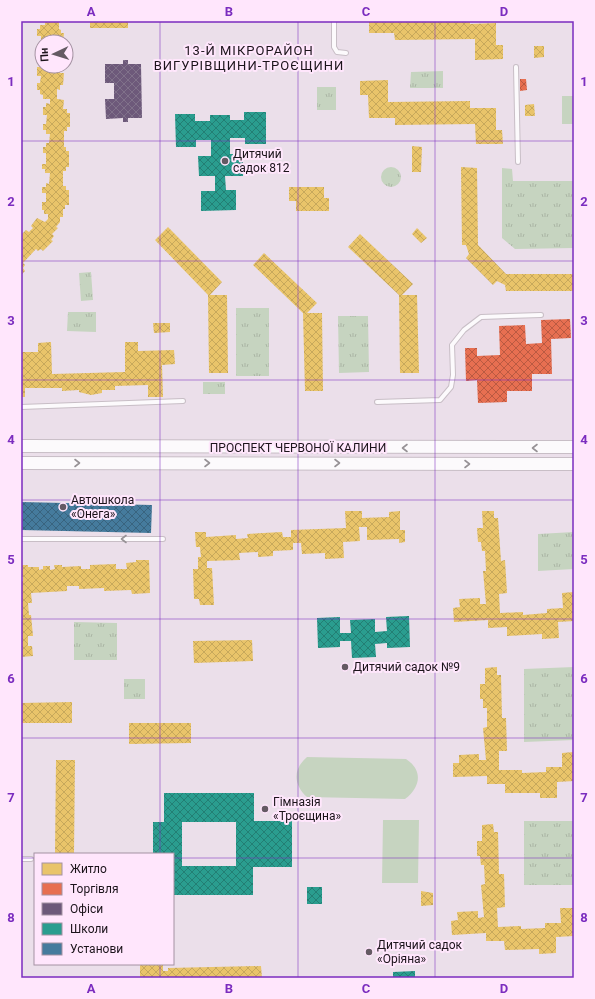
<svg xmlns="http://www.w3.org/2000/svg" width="595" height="999" viewBox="0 0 595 999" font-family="Roboto,sans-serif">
<defs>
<pattern id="grass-tufts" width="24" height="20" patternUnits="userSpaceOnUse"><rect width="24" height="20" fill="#c6d4c0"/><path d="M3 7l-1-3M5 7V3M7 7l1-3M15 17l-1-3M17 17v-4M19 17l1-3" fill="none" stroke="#aab5a4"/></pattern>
<pattern id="homes-cross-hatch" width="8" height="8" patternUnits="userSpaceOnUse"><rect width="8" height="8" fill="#e9c46a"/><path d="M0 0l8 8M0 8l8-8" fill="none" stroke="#c7a85b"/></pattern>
<pattern id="shops-cross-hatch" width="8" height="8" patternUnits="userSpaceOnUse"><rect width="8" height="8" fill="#e76f51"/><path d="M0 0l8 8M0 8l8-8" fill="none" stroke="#ba5a42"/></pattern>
<pattern id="offices-cross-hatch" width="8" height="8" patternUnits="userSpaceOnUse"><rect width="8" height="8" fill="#6d597a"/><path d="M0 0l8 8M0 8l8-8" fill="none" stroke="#80718a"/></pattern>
<pattern id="schools-cross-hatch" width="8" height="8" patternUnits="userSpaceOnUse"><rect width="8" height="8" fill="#2a9d8f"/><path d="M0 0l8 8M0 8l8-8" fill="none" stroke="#237f74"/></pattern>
<pattern id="public-cross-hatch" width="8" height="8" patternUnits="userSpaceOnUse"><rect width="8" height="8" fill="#457b9d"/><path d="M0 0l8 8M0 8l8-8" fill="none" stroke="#39647f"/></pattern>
</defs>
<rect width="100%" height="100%" fill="#ebdfea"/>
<path fill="url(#grass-tufts)" d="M443 71V88H410L411 72Z
M317 87H336V110H317Z
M381 177a10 10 0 1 1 20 0a10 10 0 1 1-20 0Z
M502 168 512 169 513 181H574V248L515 249 502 238Z
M91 272 93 300 81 301 79 273Z
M236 308H269V376H236Z
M68 312H96V332L67 331Z
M338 316H368L369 372 339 373Z
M203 382H225V394H203Z
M574 532V569L538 571V534Z
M74 622 117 623V660H74Z
M574 667V740L524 742V669Z
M124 679H145V699H124Z
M524 821H574V885H524Z"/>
<path fill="#c6d4c0" d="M562 96H574V124H562Z
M307 757 406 759C423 770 421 787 405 799L307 797C293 784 293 769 307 757Z
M383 820H419L418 883H382Z"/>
<path fill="url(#homes-cross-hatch)" d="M45 21H59V29L61 30V33H64L63 42H42V56L40 55 41 51H37V44H41V36H37V29H40V25H45Z
M90 21H128V28H90Z
M369 21H470V24L496 23V45H503V59L475 60V39L395 40 394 33H369Z
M534 46H544V57L534 58Z
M41 64 42 66H57V69H60V73H64L63 85H60V90L57 89V99L64 100 63 109H67V113H70V127H67V131H64V147H66V151H69V167H66V171H63V186H66V190H69V205H65V209H63V217H60V222L56 227 58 228 52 234 54 236 51 240 53 241 43 251 41 249 38 251 36 249 23 263 25 265 23 268 25 271 21 275V235L26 230 29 232 33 228 31 226 37 218 45 222 48 219V214H44V210H42V202H46V193H42V187H46V183L49 184 50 173H45V169H42V164H46V153H43V147H46V143H49L50 134H46V130H43V124H46L47 115H43V107H46V103L50 104V99H43V95L40 94V90H37V83H40L41 76H37V67H40Z
M388 80V102L470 101V108H496V130H502L503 144H476L475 124 395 125V118H369L368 95H360V81Z
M534 104 535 116H525V105Z
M412 146 422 147 421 172H412Z
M461 167 477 168 478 245 506 274H574V291H506L505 285 497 281 493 285 466 258 469 254 466 245H462Z
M289 187H324V198H329V211H296V201H289Z
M168 227 222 282 210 295H227L228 373H209L208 295 155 240Z
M417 228 427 238 421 243 412 234Z
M360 234 413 284 402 295H417L419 373H400L399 295 348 247Z
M264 253 317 303 307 313H322L323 391H305L303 313 253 265Z
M153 323H170V332L154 333Z
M51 342 52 374 125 372V342H138V351L174 350 175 364 162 365 163 397H148V385L115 386V390H102V393L91 395 79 392V390L62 391V388H25V397H21V352H38V343Z
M345 511H362V518L389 517V512L400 511V530H405V542L399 543V539L367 540V527H359L360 541 343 542 344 558 325 559V553L302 554 301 543H293V550L273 551V556L258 557V552L239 553 240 560 207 561V568H212L214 605H200L199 599H194L193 569H198V557H201L200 547H196L195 532H206V537L236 535V539L248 538 247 534 282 532 283 537H291V530L346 528Z
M482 511H494V518H498L501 561 505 560 507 593 499 594 500 613 523 612V615L547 613V609L563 608 562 593 574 592V621L558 622 559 638 542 639V634L507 636V627L488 628V620L454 622 453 608 460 607 459 599 480 598V604H486L483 571H486L485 551H482L481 542H478L477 528H483Z
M136 560H149L150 593 132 594 131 590 104 591V588L79 589V586H67V591L31 593 32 603H28L29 615H31L33 636H28V646H32L33 656 21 657V581H23V577H21V565H28V567H39V570L43 569V566H50V570L55 569 54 565H62V567L81 566V569H90V565L116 564V569H127L126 563 136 562Z
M252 640 253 661 194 663 193 641Z
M497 667V675H501L502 718H506L507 751H499V770H522V773L546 772V767H562V753L574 752V781L557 782V798H540V793H505V784H487V776L453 777V763H459V755L479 754V760H486L483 728 487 727V708H483V699H480V684H485V668Z
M72 702V723H21V703Z
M129 723H191V743L129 744Z
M56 760H75L74 854H55Z
M493 824 494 832H498L499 874H504L505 907 497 908 498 927 521 926V929L545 928V923H561L560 908H574V936L556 937V953L539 954V949L505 950 504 941H486V933L452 935 451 921 458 920 457 912 478 911V918L484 917 481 885 485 884 484 865H481L480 856H477V841H482V825Z
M421 891 433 893V905L421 906Z
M140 964H163V971H168V968L261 966 262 978H140Z"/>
<path fill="url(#shops-cross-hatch)" d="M520 79H526L527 90 520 91Z
M570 319 571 338 551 339 552 374H532V391H507V402L478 403 477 380 466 381 465 348H477V356L500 355 499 326 525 325 526 344 542 343 541 320Z"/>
<path fill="url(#offices-cross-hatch)" d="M123 60H128V64H141L142 118H128V122H123V118L106 119 105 99H114V83H105V64H123Z"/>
<path fill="url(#schools-cross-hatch)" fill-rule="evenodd" d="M244 112H266V144H245V138H230V154H243V176H225L226 190H236V210L201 211V191H215V176H199L198 156H211V140H196V147H176L175 114H195V121H210V115H230V120H244Z
M409 616 410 647 387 648V643L375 644 376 657 352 658 351 641H340V647L318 648 317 618 340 617V633H351L350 620 375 619V632L387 631 386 617Z
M164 793H254V821H292V867H253V895H173V854H153V822H164ZM182 822H236V866H182Z
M307 887H322V904H307Z
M415 971V978H393V972Z"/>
<path fill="url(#public-cross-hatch)" d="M21 502 152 505 151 533 21 530Z"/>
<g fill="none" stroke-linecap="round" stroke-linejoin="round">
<defs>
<path id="service" d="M334 21V47L337 52 346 53
M516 67 518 162
M377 402 440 400 451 387 453 375 452 345 464 330 481 317 541 315
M21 407 183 401
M21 539H163
M21 859H31"/>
<path id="secondary" d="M21 446 574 447
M21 463 574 464"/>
</defs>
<use href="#service" stroke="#c8bec6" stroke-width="6"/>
<use href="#secondary" stroke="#c8bec6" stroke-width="14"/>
<use href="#service" stroke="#fcfafc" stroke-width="4"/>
<use href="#secondary" stroke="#fcfafc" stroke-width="12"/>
</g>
<defs><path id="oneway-chevron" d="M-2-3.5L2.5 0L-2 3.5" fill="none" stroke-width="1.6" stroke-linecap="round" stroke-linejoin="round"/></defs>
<g stroke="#979296">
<use href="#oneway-chevron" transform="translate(405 448) rotate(-180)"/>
<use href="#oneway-chevron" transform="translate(535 448) rotate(-180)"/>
<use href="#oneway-chevron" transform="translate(77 463)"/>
<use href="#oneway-chevron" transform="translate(207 463)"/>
<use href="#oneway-chevron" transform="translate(337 463)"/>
<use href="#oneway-chevron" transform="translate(467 464)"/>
<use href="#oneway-chevron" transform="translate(124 539) rotate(-180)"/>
</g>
<path fill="none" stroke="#7b2cbf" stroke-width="1" stroke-opacity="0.55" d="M160 21V854M298 21V978M435 21V978M21 141H574M21 261H574M21 380H574M21 500H574M21 619H574M21 738H574M21 858H35M173 858H574M160 964V978"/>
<g fill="#645a63" stroke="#ffe6fc" stroke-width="1.5">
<circle cx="225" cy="161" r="4"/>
<circle cx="63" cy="507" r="4"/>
<circle cx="345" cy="667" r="4"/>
<circle cx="265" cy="809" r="4"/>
<circle cx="369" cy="952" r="4"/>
</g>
<g text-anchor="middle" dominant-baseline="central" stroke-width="4" stroke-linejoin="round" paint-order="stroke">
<g font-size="12" fill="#1b131a" stroke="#ffe6fc" text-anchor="start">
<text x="233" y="154">Дитячий<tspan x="233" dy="14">садок 812</tspan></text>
<text x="71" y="500">Автошкола<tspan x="71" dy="14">«Онега»</tspan></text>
<text x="353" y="667">Дитячий садок №9</text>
<text x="273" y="802">Гімназія<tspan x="273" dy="14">«Троєщина»</tspan></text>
<text x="377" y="945">Дитячий садок<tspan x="377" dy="14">«Оріяна»</tspan></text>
</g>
<g font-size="12" fill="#1b131a" stroke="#ffe6fc">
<text x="298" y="448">ПРОСПЕКТ ЧЕРВОНОЇ КАЛИНИ</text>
</g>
<g font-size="13" letter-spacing="1" fill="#1b131a" stroke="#ffe6fc">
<text x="249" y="50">13-Й МІКРОРАЙОН<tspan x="249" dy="15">ВИГУРІВЩИНИ-ТРОЄЩИНИ</tspan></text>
</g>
</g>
<rect width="595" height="999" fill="none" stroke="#ffe6fc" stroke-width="44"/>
<rect x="34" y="853" width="140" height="112" fill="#ffe6fc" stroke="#a492a2"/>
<rect x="42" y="863" width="20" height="12" fill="#e9c46a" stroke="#a492a2"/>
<text x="70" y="873" font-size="12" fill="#1b131a">Житло</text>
<rect x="42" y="883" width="20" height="12" fill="#e76f51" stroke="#a492a2"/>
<text x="70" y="893" font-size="12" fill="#1b131a">Торгівля</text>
<rect x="42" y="903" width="20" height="12" fill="#6d597a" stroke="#a492a2"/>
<text x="70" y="913" font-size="12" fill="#1b131a">Офіси</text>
<rect x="42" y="923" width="20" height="12" fill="#2a9d8f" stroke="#a492a2"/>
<text x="70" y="933" font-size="12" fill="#1b131a">Школи</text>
<rect x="42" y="943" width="20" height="12" fill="#457b9d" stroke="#a492a2"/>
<text x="70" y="953" font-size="12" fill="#1b131a">Установи</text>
<g transform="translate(54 54) rotate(266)"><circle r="19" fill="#ffe6fc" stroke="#a492a2"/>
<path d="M0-3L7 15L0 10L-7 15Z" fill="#645a63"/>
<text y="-6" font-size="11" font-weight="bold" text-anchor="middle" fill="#1b131a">Пн</text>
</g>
<rect x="22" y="22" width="551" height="955" fill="none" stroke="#7b2cbf" stroke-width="1.5"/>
<g font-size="13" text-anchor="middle" font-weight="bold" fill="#7b2cbf">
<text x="91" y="16">A</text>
<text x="229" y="16">B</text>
<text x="366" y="16">C</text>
<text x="504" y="16">D</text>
<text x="11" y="86">1</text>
<text x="584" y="86">1</text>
<text x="11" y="206">2</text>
<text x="584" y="206">2</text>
<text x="11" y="325">3</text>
<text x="584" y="325">3</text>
<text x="11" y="444">4</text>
<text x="584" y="444">4</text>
<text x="11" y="564">5</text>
<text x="584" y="564">5</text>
<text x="11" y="683">6</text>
<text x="584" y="683">6</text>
<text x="11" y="802">7</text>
<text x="584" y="802">7</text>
<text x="11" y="922">8</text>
<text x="584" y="922">8</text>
<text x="91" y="993">A</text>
<text x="229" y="993">B</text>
<text x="366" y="993">C</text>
<text x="504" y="993">D</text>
</g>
</svg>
